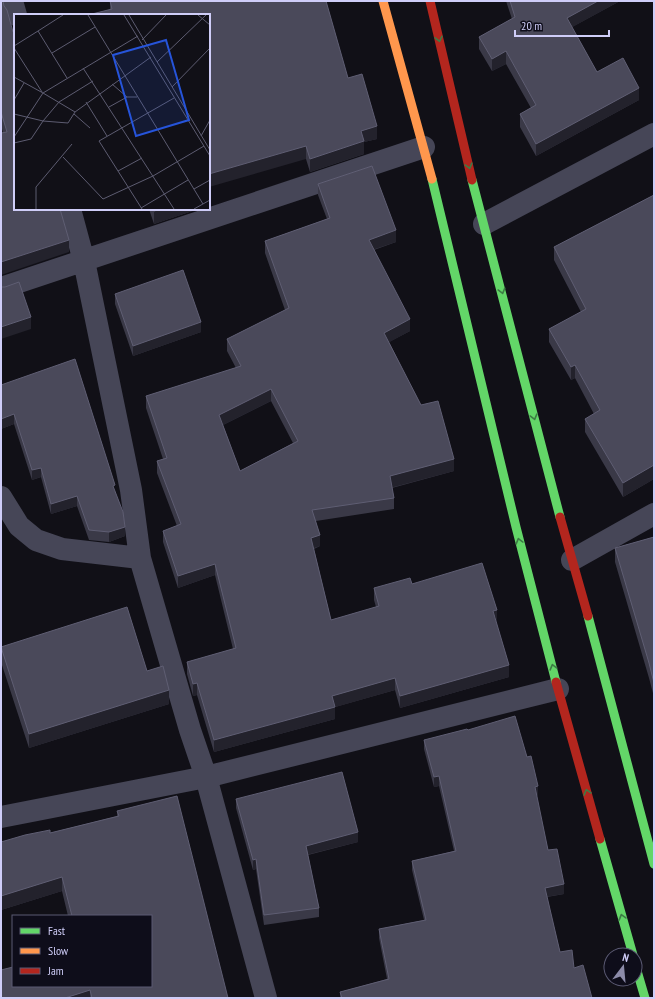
<svg xmlns="http://www.w3.org/2000/svg" width="655" height="999" viewBox="0 0 655 999" font-family="'PT Sans Narrow',sans-serif">
<rect width="100%" height="100%" fill="#111017"/>
<g fill="none" stroke-linecap="round" stroke-linejoin="round">
<path stroke="#464657" stroke-width="22" d="M12 1 16 15
M70 209 84 261 131 490 140 558 190 730 206 777 266 998
M484 224 654 134
M1 288 424 147
M1 497 19 526 36 540 62 549 140 558
M572 560 654 514
M1 817 206 777 558 689"/>
<path stroke="#63d668" stroke-width="9" d="M432 179 516 527 556 682
M472 180 560 517
M588 616 654 864
M600 839 633 955
M635 964 645 998"/>
<path stroke="#ff974d" stroke-width="9" d="M383 1 432 179"/>
<path stroke="#b3261e" stroke-width="9" d="M430 1 472 180
M560 517 588 616
M556 682 600 839"/>
</g>
<path fill="#3a3947" fill-rule="evenodd" d="M1 1 69 252 3 133 1 125Z
M110 1H234L348 78 377 139 364 142V154L310 172 306 159 110 10Z
M506 1H620L572 27 597 72 639 100 536 156 520 127V114L531 108 506 64 492 71 479 49V37L512 19Z
M318 184 396 242 374 250 410 331 389 342 454 471 392 488 394 498V509L316 521 320 546 314 549 331 620 376 607 374 600V588L412 584 496 622 509 677 400 708 395 690 335 707V719L214 752 197 695 193 696 187 674V662L233 649 215 575 178 588 163 542V531L177 526 157 473V461L163 459 146 408V396L236 368 227 351V339L285 310 265 253V241L327 219 318 195ZM271 401 293 443 240 471 223 425Z
M654 195V479L623 497 585 432V419L594 414 575 378 571 380 549 342V329L581 312 554 260V247Z
M149 209H198L154 224Z
M115 294 201 332 133 356 115 304Z
M1 385 115 491 125 536 109 542 89 540 77 506 51 514 41 477 32 480 14 424 1 429Z
M654 537V697L649 678 615 562V548Z
M1 647 147 671 169 704 29 748 1 662Z
M468 730 538 795 536 796 548 850 564 894 547 897 560 952 574 968 592 998H340V992L387 979 379 938V929L424 920 412 870V861L454 851 439 786 434 787 424 749V740Z
M236 799 358 842 308 855 319 908V917L264 925 256 869 253 870 236 808Z
M117 811 228 998H1L13 986 151 916H68L62 891 1 910V842L50 833 117 816Z"/>
<path fill="#23222c" d="M598 1H620L567 30V18Z
M506 51V64L492 71V59Z
M639 88V100L536 156V144Z
M377 126V139L364 142V154L310 172V159L361 131Z
M306 146V159L209 187V174Z
M209 193H210V205H209Z
M161 209H198L154 224V211Z
M396 230V242L369 251V240Z
M69 240V252L1 275V262Z
M31 317V329L1 339V327Z
M410 319V331L384 345V333Z
M201 322V332L133 356V346Z
M575 365V378L571 380V367Z
M271 389V401L219 427V415Z
M14 414V424L1 429V419Z
M454 459V471L390 488V476Z
M654 465V479L623 497V483Z
M41 468V477L32 480V470Z
M77 496V506L51 514V504Z
M125 527V536L109 542V532Z
M320 535V546L311 549V538Z
M215 564V575L178 588V576Z
M497 610V622L493 611Z
M509 665V677L400 708V696Z
M395 678V690L332 708V696Z
M197 683V695L193 696V684Z
M169 690V704L29 748V734Z
M335 707V719L214 752V740Z
M439 776V786L434 787V777Z
M538 786V795L535 796V787Z
M358 832V842L306 855V846Z
M256 859V869L253 870V860Z
M62 877V891L1 910V896Z
M564 884V894L545 897V888Z
M90 990V998H65Z"/>
<path fill="#4a495a" stroke="#5f5e73" fill-rule="evenodd" d="M1 1H3L4 6 7 10 13 32H15V209H60L69 240 1 262V133L7 132 1 112Z
M110 1H326L348 78 362 74 377 126 361 131 364 141 310 159 306 146 209 174V15H88L112 9Z
M510 1H598L567 18 597 72 623 58 639 88 536 144 520 114 536 105 506 51 492 59 479 37 515 17Z
M372 166 396 230 369 240 410 319 384 333 421 405 438 401 454 459 390 476 394 498 312 510 320 535 311 538 331 620 379 606 374 588 410 578 412 584 482 563 497 610 493 611 509 665 400 696 395 678 332 696 335 707 214 740 197 683 193 684 187 662 236 648 215 564 178 576 163 531 181 524 157 461 167 458 146 396 241 366 227 339 289 308 265 241 330 218 318 184ZM271 389 298 441 240 471 219 415Z
M654 195V465L623 483 585 419 600 410 575 365 571 367 549 329 586 309 554 247Z
M153 209H161L154 211Z
M183 270 201 322 133 346 115 294Z
M19 282 31 317 1 327V287H5Z
M75 359 115 485 113 486 123 512 125 527 109 532 89 530 77 496 51 504 41 468 32 470 14 414 1 419V385Z
M654 537V683L649 663 615 548Z
M127 607 147 671 163 666 169 690 29 734 1 647Z
M515 716 527 757 531 756 538 786 535 787 548 850 557 849 564 884 545 888 560 952 572 950 574 968 583 965 592 998H342L340 992 389 979 379 929 426 920 412 861 456 851 439 776 434 777 424 740 467 729 468 730Z
M342 772 358 832 306 846 319 908 264 915 256 859 253 860 236 799Z
M177 796 228 998H92L90 990 65 998H1V970L13 967V986H151V916H72L62 877 1 896V842L25 835 50 830V833L119 816 117 811Z"/>
<defs><path id="oneway-chevron" d="M-2-3.5L2.5 0L-2 3.5" fill="none" stroke-width="1.6" stroke-linecap="round" stroke-linejoin="round"/></defs>
<g stroke="#3d7c45">
<use href="#oneway-chevron" transform="translate(439 39) rotate(77)"/>
<use href="#oneway-chevron" transform="translate(469 166) rotate(75)"/>
<use href="#oneway-chevron" transform="translate(502 291) rotate(75)"/>
<use href="#oneway-chevron" transform="translate(534 417) rotate(75)"/>
<use href="#oneway-chevron" transform="translate(519 541) rotate(-105)"/>
<use href="#oneway-chevron" transform="translate(553 667) rotate(-105)"/>
<use href="#oneway-chevron" transform="translate(587 792) rotate(-106)"/>
<use href="#oneway-chevron" transform="translate(622 917) rotate(-106)"/>
</g>
<g transform="translate(14 14)">
<rect width="196" height="196" fill="#111017"/>
<path fill="none" stroke="#5d5c71" stroke-width="1" d="M49 1 24 17 53 64M74 1 189 190M110 1 196 142M115 1 196 136M184 1 196 11M128 26 152 1M0 32 24 17M0 34 28 78M38 39 81 13M143 48 192 1M69 54 160 195M0 63 29 79 124 22M98 70 113 83H123M158 73 196 34M0 86 10 69M72 88 93 122M95 93 113 83M61 98 54 109 29 107 45 88 79 67M0 100 29 107 17 125 0 129M60 100 76 114M187 122 196 106M0 123 29 79 61 98 137 43M49 143 89 185 139 162 190 132M104 157 128 144M180 175 196 166M127 194 174 166M22 195V173L58 130M128 195 85 127 160 84M180 195 196 186"/>
<path fill="#2654da" fill-opacity="0.15" stroke="#2654da" stroke-width="2" d="M152 26 175 106 122 122 99 41Z"/>
<rect width="196" height="196" fill="none" stroke="#cfcdf8" stroke-width="2"/>
</g>
<rect width="655" height="999" fill="none" stroke="#cfcdf8" stroke-width="4"/>
<rect x="12" y="915" width="140" height="72" fill="#0e0d1a" stroke="#5b5a73"/>
<rect x="20" y="928" width="20" height="6" fill="#63d668" stroke="#5b5a73"/>
<text x="48" y="935" font-size="12" fill="#cfcdf8">Fast</text>
<rect x="20" y="948" width="20" height="6" fill="#ff974d" stroke="#5b5a73"/>
<text x="48" y="955" font-size="12" fill="#cfcdf8">Slow</text>
<rect x="20" y="968" width="20" height="6" fill="#b3261e" stroke="#5b5a73"/>
<text x="48" y="975" font-size="12" fill="#cfcdf8">Jam</text>
<g transform="translate(623 967) rotate(16)"><circle r="19" fill="#0e0d1a" stroke="#5b5a73"/>
<path d="M0-3L7 15L0 10L-7 15Z" fill="#8c8ba9"/>
<text y="-6" font-size="11" font-weight="bold" text-anchor="middle" fill="#cfcdf8">N</text>
</g>
<path d="M515 30v6h94v-6" fill="none" stroke="#cfcdf8" stroke-width="2"/>
<text x="521" y="30" font-size="12" fill="#cfcdf8" stroke="#0e0d1a" stroke-width="3" paint-order="stroke">20 m</text>
</svg>
